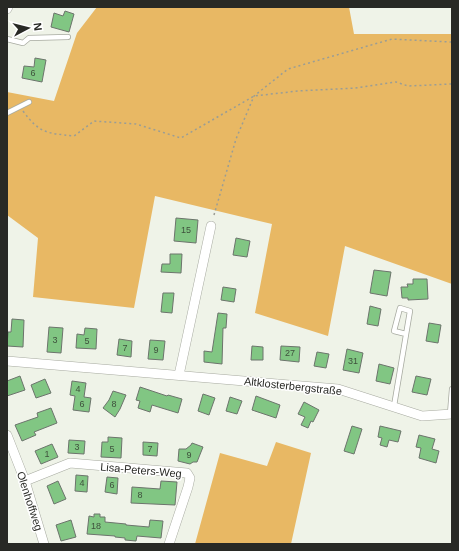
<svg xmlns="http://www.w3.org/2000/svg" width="459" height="551" viewBox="0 0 459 551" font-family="Helvetica,sans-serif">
<rect width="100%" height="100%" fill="#eff3e8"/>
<path fill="#e8b864" d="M97 7H349L354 34H452V284L345 246 328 336 255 313 272 224 155 196 134 308 33 297 38 238 7 215V92L54 101 77 33Z
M276 442 311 453 291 544H195L220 453 267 466Z"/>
<path fill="#81c683" stroke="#6c746c" d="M65 11 74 14 69 32 51 27 54 13 63 16Z
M35 58 46 60 42 82 22 78 24 66 34 67Z
M176 218 198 220 196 243 174 241Z
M236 238 250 241 247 257 233 255Z
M170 254H182L181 273 161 272 162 264H170Z
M374 270 391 272 387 296 370 293Z
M413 279H427L428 299 408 300V298H402L401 287H408L407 284H413Z
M223 287 236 289 234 302 221 300Z
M163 293H174L172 313 161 312Z
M370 306 381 309 378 326 367 324Z
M218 313 227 314 226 328H223L222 364 204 362V351L212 352Z
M12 319 24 320 23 347 7 346 8 332H11Z
M429 323 441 325 438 343 426 341Z
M49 327 63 328 61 353 47 352Z
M85 328 97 329 96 349 76 348 77 334 84 335Z
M119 339 132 341 131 357 117 355Z
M150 340 165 341 163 360 148 359Z
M252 346 263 347V360H251Z
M281 346 300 347 299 362 280 360Z
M347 349 363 353 359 373 343 370Z
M317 352 329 354 326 368 314 366Z
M379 364 394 368 390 384 376 381Z
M20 376 25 390 7 396V381Z
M416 376 431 379 427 395 412 392Z
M45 379 51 393 36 398 31 385Z
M72 381 86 383 84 397 91 398 89 412 73 410 75 396 70 395Z
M140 387 167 396 168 395 182 399 178 413 152 405 150 412 138 408 140 401 136 400Z
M113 391 126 395 120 409 115 417 103 408 109 400Z
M203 394 215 398 209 415 198 411Z
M256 396 280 405 276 418 252 410Z
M230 397 242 401 237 414 226 411Z
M304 402 319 410 313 422 311 421 308 428 301 425 305 417 298 414Z
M51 408 57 423 34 432 36 435 22 441 15 425 38 417 37 413Z
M352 426 362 429 354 454 344 451Z
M380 426 401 431 398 442 389 440 387 447 380 445 382 438 378 437Z
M419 435 435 439 432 449 439 451 436 463 419 458 421 448 416 447Z
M108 437 122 438 121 458 101 457 102 442H108Z
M69 440 85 441 84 454 68 453Z
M143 442 158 443 157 456 143 455Z
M192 443 203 447 197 462H193L190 464 178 461 179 449H186L191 445Z
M52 444 58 457 41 464 35 451Z
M76 475 88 476 87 492 75 491Z
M107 477 118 478 117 494 105 492Z
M58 481 66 499 54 504 47 486Z
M161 481 177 482 175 505 131 503 132 487 160 489Z
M94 514H100V517H105V522L126 524V525L149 527 150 520 163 521 161 538 137 536 136 541 125 540V538L115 537V536L87 534 89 516 94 517Z
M71 520 76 537 61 541 56 525Z"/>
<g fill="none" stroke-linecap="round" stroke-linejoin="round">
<defs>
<path id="service" d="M7 39 23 43 29 38 68 37
M7 113 29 102
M394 406 410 311 400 308 394 331 406 334
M450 414 452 389"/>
<path id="minor" d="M7 9 8 7
M7 361 338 389 422 416 452 414
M179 375 211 226
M7 435 25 481 44 544
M25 481 70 463 187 473 190 478 188 487 169 544"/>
</defs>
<use href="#service" stroke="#a7aaa0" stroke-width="6"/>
<use href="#minor" stroke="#a7aaa0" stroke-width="10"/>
<path stroke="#9a9d95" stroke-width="1.5" stroke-dasharray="2 3" stroke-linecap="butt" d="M23 111C40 134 47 133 74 136L94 121 136 124 181 138 254 96 298 91 355 88 396 82 408 86 452 84
M214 215 236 139 254 96 288 69 392 39 452 42"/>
<use href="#service" stroke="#fff" stroke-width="4.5"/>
<use href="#minor" stroke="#fff" stroke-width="9"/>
</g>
<g text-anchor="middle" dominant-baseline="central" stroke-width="3" stroke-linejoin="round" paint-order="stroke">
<g font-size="9" fill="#3e503c">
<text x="33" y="73">6</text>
<text x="186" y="230">15</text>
<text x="55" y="340">3</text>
<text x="87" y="341">5</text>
<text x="125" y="348">7</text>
<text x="156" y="350">9</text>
<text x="290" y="353">27</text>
<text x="353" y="361">31</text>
<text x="78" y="389">4</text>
<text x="82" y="404">6</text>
<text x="114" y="404">8</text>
<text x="77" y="447">3</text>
<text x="112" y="449">5</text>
<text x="150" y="449">7</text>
<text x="47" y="454">1</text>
<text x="189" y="455">9</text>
<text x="82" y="483">4</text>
<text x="112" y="485">6</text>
<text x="140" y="495">8</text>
<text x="96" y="526">18</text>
</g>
<g font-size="11" fill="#282925" stroke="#fff">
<text transform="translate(293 386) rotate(6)">Altklosterbergstraße</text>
<text transform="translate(141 470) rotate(5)">Lisa-Peters-Weg</text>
<text transform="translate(30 501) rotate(72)">Olenhoffweg</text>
</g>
</g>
<rect width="459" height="551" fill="none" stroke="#282925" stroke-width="16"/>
<g transform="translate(28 28) rotate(83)" stroke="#ffffff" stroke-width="3" paint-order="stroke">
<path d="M0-3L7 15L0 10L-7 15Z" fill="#282925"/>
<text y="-6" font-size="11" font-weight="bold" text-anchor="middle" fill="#282925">N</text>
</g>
</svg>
